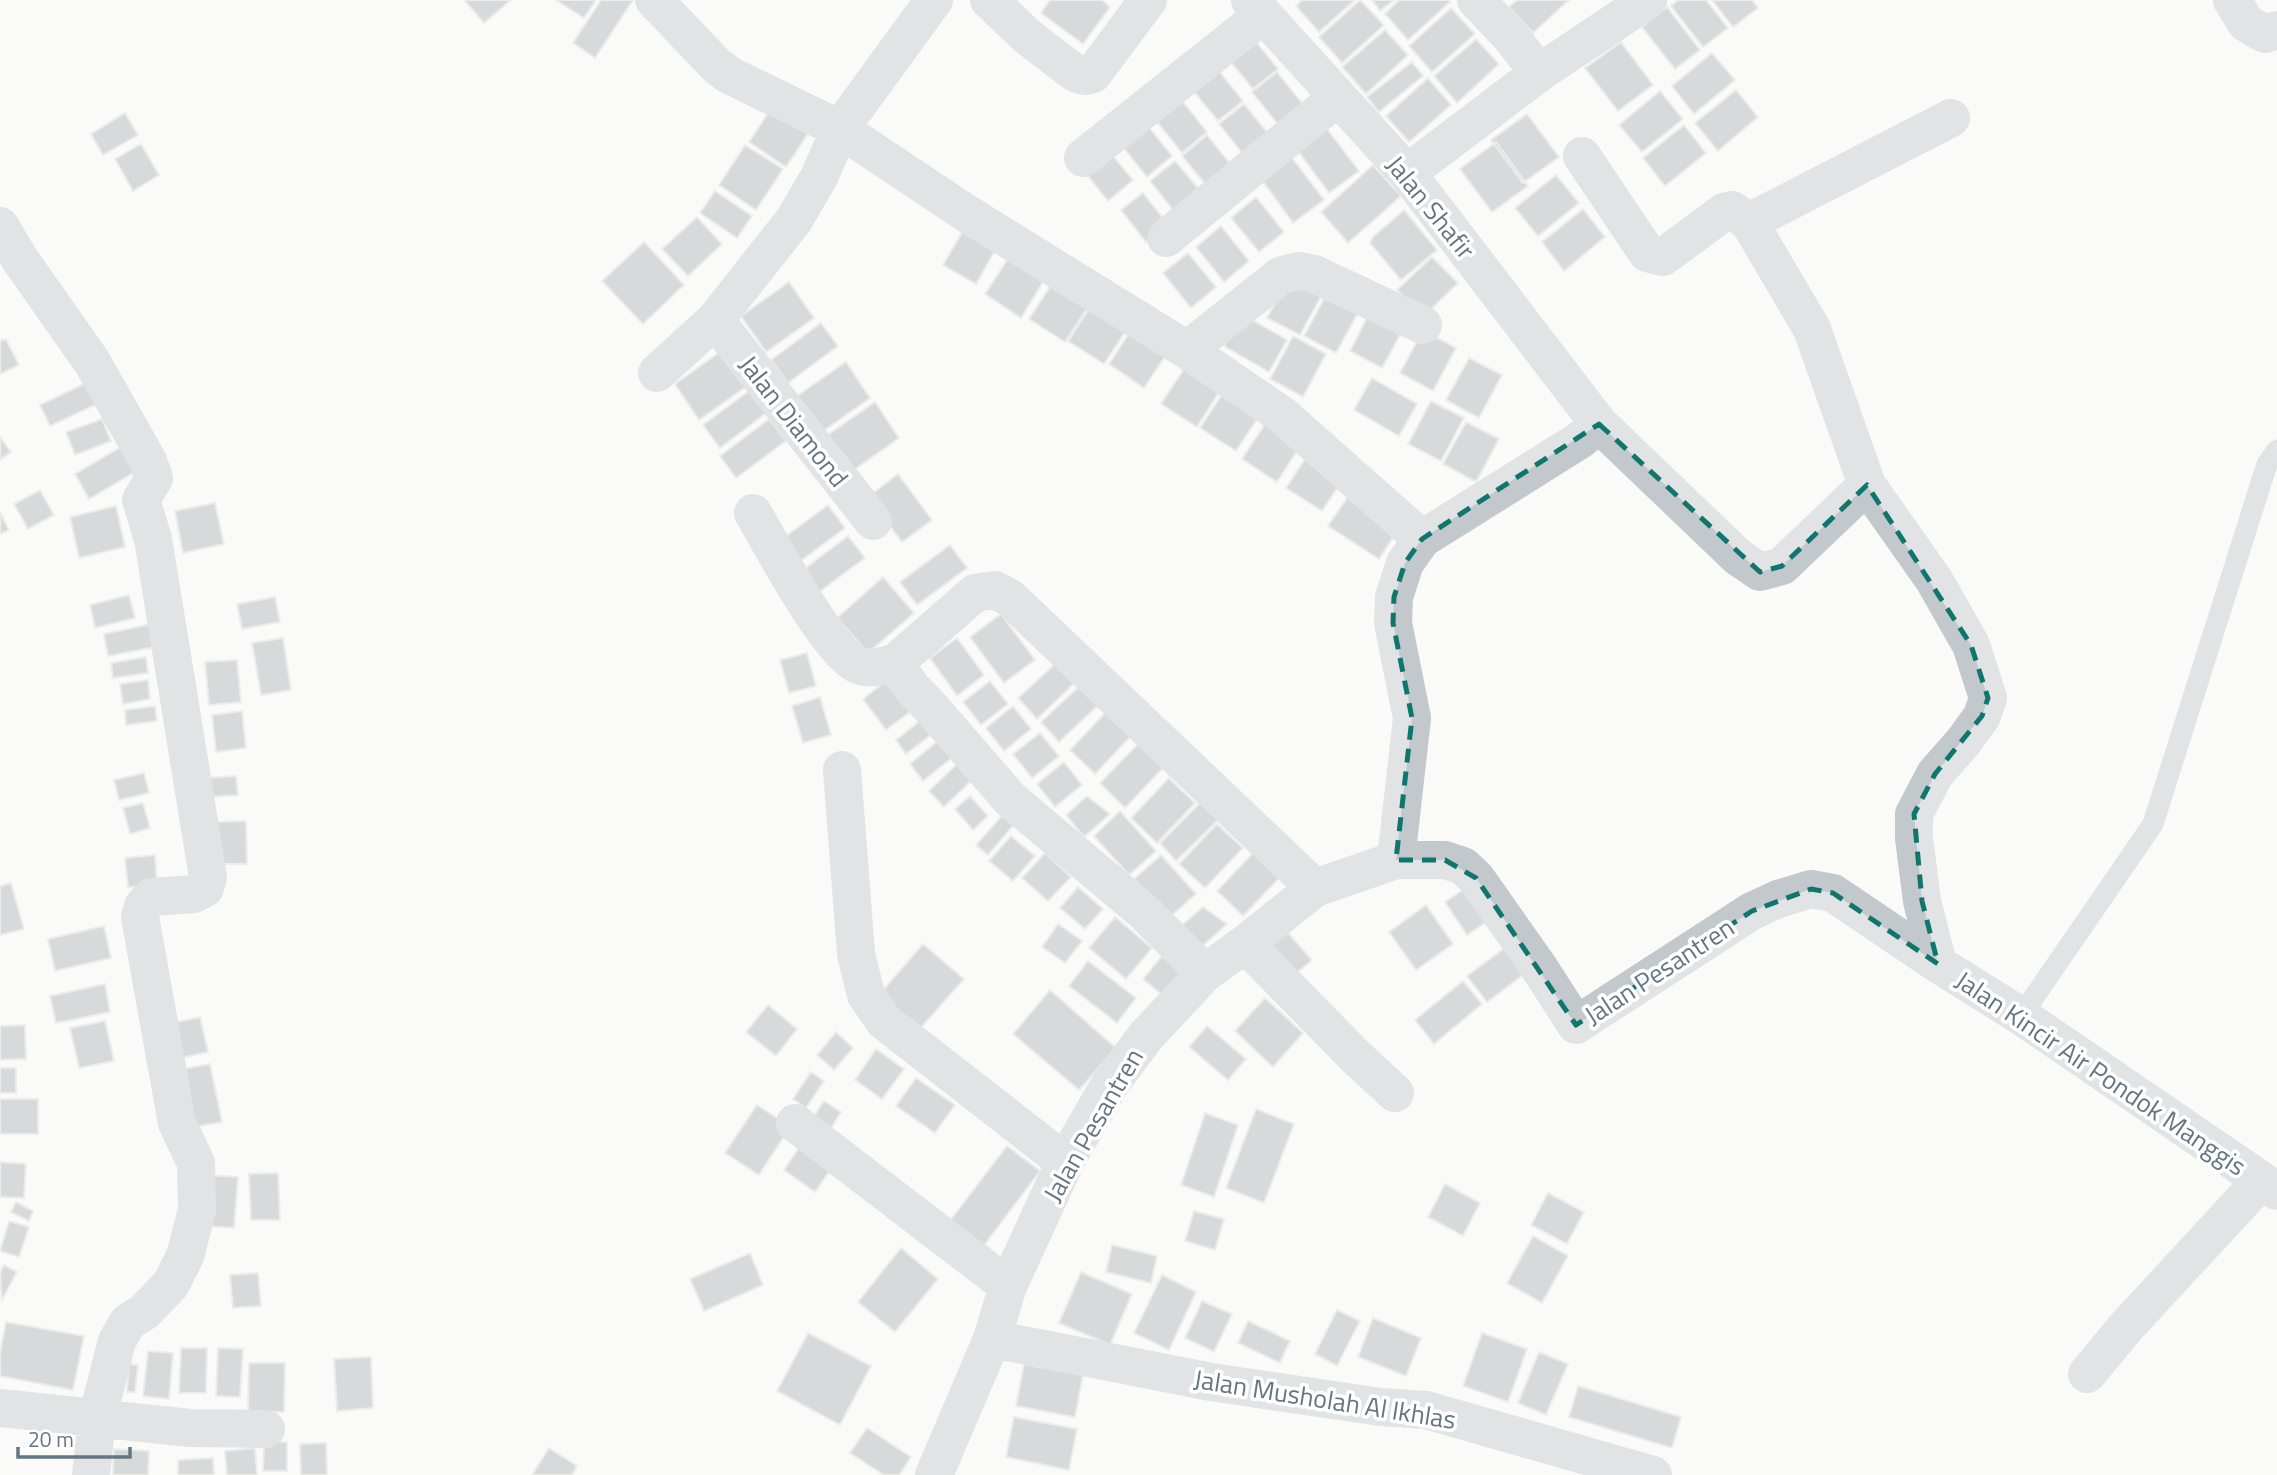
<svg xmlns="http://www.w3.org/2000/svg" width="2277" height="1475" viewBox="0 0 2277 1475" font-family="'Titillium Web',sans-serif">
<rect width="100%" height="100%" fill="#fafaf8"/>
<path fill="#aab3b9" stroke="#dcdcda" stroke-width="2" d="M464 0H511L484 23Z
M556 0H596L584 18Z
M601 0H633L595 58 573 43Z
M1050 0H1102L1110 7 1083 44 1041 13Z
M1302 0H1355L1319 32 1296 6Z
M1360 0 1384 25 1342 63 1319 37Z
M1372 0H1394L1380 11Z
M1399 0H1448L1450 2 1408 40 1385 14Z
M1517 0H1569L1533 33 1509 7Z
M1678 0H1706L1728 28 1703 47 1671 6Z
M1712 0H1752L1758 8 1733 27Z
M1667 7 1700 50 1675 69 1642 27Z
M1451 8 1475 34 1432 72 1409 46Z
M1385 30 1408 55 1366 94 1342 67Z
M1250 34 1278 69 1253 89 1225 55Z
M1476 39 1499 64 1457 103 1434 76Z
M1621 42 1653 85 1618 111 1585 68Z
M1712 53 1735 80 1694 114 1672 86Z
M1412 62 1423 76 1379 112 1367 97Z
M1215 66 1243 101 1218 121 1190 87Z
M1277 72 1305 107 1280 127 1252 92Z
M1428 78 1451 105 1409 142 1386 116Z
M1736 90 1758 117 1718 151 1695 123Z
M1660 91 1683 119 1642 152 1619 125Z
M1179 97 1207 132 1182 153 1154 118Z
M776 101 813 126 786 167 749 142Z
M1244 104 1272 138 1247 159 1219 124Z
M125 113 138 135 103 155 91 134Z
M1527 114 1559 157 1523 183 1491 140Z
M1144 121 1172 156 1147 177 1119 142Z
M1684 125 1706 153 1665 186 1643 158Z
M1325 126 1359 171 1329 193 1296 148Z
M1207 135 1235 170 1210 190 1182 156Z
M1496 142 1528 186 1492 212 1460 169Z
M141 144 159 175 133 191 115 159Z
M745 145 783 169 756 210 719 185Z
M1105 146 1133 180 1108 201 1080 166Z
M1290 155 1324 200 1293 223 1260 177Z
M1175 161 1204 195 1178 216 1150 181Z
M1373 165 1401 196 1348 243 1321 212Z
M1556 175 1579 203 1538 236 1515 208Z
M715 191 752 216 737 238 700 213Z
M1143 193 1168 224 1146 242 1121 210Z
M1256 197 1284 232 1259 252 1231 218Z
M1583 209 1605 237 1564 271 1542 242Z
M1404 210 1437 250 1401 280 1370 243 1373 237Z
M697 217 722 244 688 276 662 249Z
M1221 226 1249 261 1224 282 1196 247Z
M963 231 996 249 976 284 943 265Z
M644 242 684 285 643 324 602 281Z
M1188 253 1216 287 1191 308 1163 273Z
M1432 257 1458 283 1424 316 1397 290Z
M1008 259 1043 282 1021 318 985 294Z
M1290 275 1323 293 1300 335 1267 318Z
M789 282 814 318 766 352 741 316Z
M1052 284 1088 307 1065 342 1029 319Z
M1327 293 1359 311 1336 353 1304 336Z
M1091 306 1127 329 1104 364 1068 341Z
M1372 308 1405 326 1382 368 1350 351Z
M1242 314 1287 340 1269 372 1224 346Z
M821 323 838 346 788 383 771 360Z
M1132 329 1168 352 1144 388 1109 364Z
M1423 330 1456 348 1433 391 1400 373Z
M1293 336 1326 354 1303 397 1270 379Z
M6 339 19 365 0 374V341Z
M723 350 747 386 699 420 675 384Z
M1469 358 1502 375 1479 418 1446 400Z
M846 362 870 398 822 432 797 396Z
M1184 369 1219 392 1197 427 1161 404Z
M98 377 108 399 50 426 40 405Z
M1372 378 1417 404 1399 436 1354 410Z
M753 388 769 411 720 448 703 425Z
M1223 393 1259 416 1236 451 1200 428Z
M1431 401 1464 418 1441 461 1408 444Z
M875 402 899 438 851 472 826 436Z
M102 419 111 441 75 455 66 432Z
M769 419 786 441 736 478 720 456Z
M1466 422 1499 439 1476 482 1443 464Z
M1265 424 1300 446 1277 482 1242 459Z
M0 437 11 452 0 460Z
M121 447 135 472 89 499 75 474Z
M1309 453 1345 476 1322 511 1286 488Z
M898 474 932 520 902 542 868 497Z
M40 490 54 515 28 529 14 504Z
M1351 492 1401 525 1379 559 1328 526Z
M215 503 224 544 183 553 175 511Z
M828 505 845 528 795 565 778 542Z
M116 506 125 547 79 558 70 517Z
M0 512 9 530 0 534Z
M848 536 865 558 815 595 799 573Z
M950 545 967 568 917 605 900 582Z
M883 577 914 613 868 653 837 618Z
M129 595 135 618 95 628 90 605Z
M275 597 280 622 242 629 237 604Z
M1001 614 1035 660 1004 683 970 637Z
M156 623 160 646 108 656 104 634Z
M283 638 291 690 261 695 252 643Z
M957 638 984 675 957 696 930 658Z
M807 653 816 686 789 693 780 660Z
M1064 656 1082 676 1037 719 1018 698Z
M146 657 148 673 113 678 111 663Z
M237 660 241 702 209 705 205 662Z
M895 674 919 705 886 730 863 699Z
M148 680 150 699 123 704 120 684Z
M1086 680 1105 699 1059 742 1041 722Z
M990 681 1008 704 981 725 963 702Z
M820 697 831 735 803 743 792 706Z
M155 706 157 721 126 725 125 710Z
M1013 706 1031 729 1004 751 986 728Z
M1108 710 1133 734 1095 774 1070 750Z
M242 711 246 748 216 752 212 715Z
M925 717 936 731 906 754 896 740Z
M1040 733 1059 756 1032 778 1013 754Z
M945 735 958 753 923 781 910 764Z
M1138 744 1163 768 1125 808 1100 783Z
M1064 762 1082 785 1055 807 1037 784Z
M957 764 972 780 944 807 929 791Z
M144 773 149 793 119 800 114 780Z
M236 776 238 795 206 797 204 778Z
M1169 778 1195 803 1157 843 1131 818Z
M970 796 988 816 973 830 955 809Z
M1087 796 1110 814 1084 837 1066 815Z
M1203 800 1220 818 1176 861 1160 843Z
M143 803 150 828 130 834 123 808Z
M1007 810 1018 820 988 855 976 845Z
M1120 811 1156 851 1129 875 1094 836Z
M246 821 247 864H213V822Z
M1217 824 1243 848 1205 888 1179 864Z
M1011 836 1035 856 1013 881 989 861Z
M1255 851 1281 876 1243 916 1217 891Z
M1045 853 1071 877 1048 901 1022 878Z
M155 855 157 885 128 887 125 858Z
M1161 855 1196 894 1169 918 1134 879Z
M11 883 24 929 0 935V886Z
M1078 887 1103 909 1085 929 1060 908Z
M1466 888 1488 921 1467 935 1445 902Z
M1426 905 1453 944 1416 970 1389 932Z
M1203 907 1227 924 1201 947 1182 925Z
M1115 917 1152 948 1126 979 1089 948Z
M1058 924 1082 941 1065 963 1042 947Z
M1281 925 1312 960 1293 976 1262 942Z
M104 926 111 958 55 971 48 939Z
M1514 941 1534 967 1487 1002 1467 976Z
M923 944 964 979 918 1031 878 996Z
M1162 956 1184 973 1165 997 1143 979Z
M1088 961 1136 998 1117 1023 1069 986Z
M1463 981 1482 1004 1434 1044 1415 1020Z
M105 984 110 1012 56 1023 50 996Z
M1050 990 1116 1048 1079 1090 1013 1034Z
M1265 998 1303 1033 1273 1067 1235 1031Z
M768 1005 797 1029 776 1056 746 1032Z
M200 1017 208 1052 171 1060 164 1025Z
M105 1021 114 1061 79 1068 70 1028Z
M25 1025 26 1059 0 1060V1026Z
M1207 1026 1246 1059 1228 1080 1189 1047Z
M836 1032 853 1048 834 1070 817 1055Z
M876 1049 904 1069 882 1099 855 1080Z
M210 1064 222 1122 183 1129 172 1071Z
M0 1068H16V1093H0Z
M811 1072 824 1081 806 1108 793 1099Z
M916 1078 955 1105 935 1133 896 1106Z
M0 1099H38V1134H0Z
M824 1101 841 1112 830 1130 812 1119Z
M757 1105 790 1127 759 1175 725 1153Z
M1256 1109 1294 1124 1264 1203 1226 1188Z
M1205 1113 1238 1125 1214 1197 1181 1185Z
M804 1140 836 1162 815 1192 784 1170Z
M1007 1146 1040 1171 982 1248 949 1222Z
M0 1162 26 1164 24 1198 0 1197Z
M278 1173 280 1220H251L249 1174Z
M208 1175 238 1177 234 1228 204 1226Z
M1445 1184 1480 1203 1463 1236 1428 1217Z
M1548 1193 1584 1212 1567 1244 1531 1225Z
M16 1202 33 1211 29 1221 11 1212Z
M1194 1211 1224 1219 1215 1250 1185 1241Z
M9 1221 29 1227 19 1257 0 1251Z
M1533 1236 1568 1256 1542 1303 1507 1283Z
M1112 1245 1157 1256 1151 1283 1106 1272Z
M901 1248 938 1279 895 1332 858 1302Z
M750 1253 763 1285 704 1311 690 1279Z
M4 1265 17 1272 2 1300 0 1273Z
M1081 1272 1132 1294 1110 1345 1059 1323Z
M258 1273 261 1306 233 1308 230 1275Z
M1162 1275 1196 1292 1169 1350 1134 1333Z
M1202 1301 1232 1314 1214 1352 1185 1338Z
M1337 1310 1360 1321 1337 1366 1315 1354Z
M1373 1318 1421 1338 1406 1376 1358 1357Z
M1248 1321 1290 1341 1280 1363 1238 1343Z
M6 1322 84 1336 73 1390 0 1376V1353Z
M808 1333 871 1366 840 1425 777 1391Z
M1482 1333 1527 1349 1508 1402 1463 1386Z
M181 1348H207L206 1393H179Z
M218 1348 243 1349 240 1397 216 1396Z
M148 1351 173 1353 169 1399 143 1396Z
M1539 1352 1568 1364 1546 1415 1518 1403Z
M371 1357 373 1408 337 1411 334 1359Z
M249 1363H285L284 1412H248Z
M129 1364 138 1365 135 1392H127Z
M1024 1364 1083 1375 1075 1417 1016 1406Z
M1578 1386 1681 1417 1672 1448 1569 1417Z
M1014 1417 1077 1429 1069 1470 1006 1457Z
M867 1428 911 1457 899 1475H884L850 1453Z
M264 1442H287V1471H263Z
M326 1443 327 1475H301L300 1444Z
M255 1448 257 1475H227L225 1451Z
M549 1448 577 1466 572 1475H532Z
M114 1449 149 1451 148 1475H113Z
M213 1458 214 1475H178V1460Z"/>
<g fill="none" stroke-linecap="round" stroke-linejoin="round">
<path stroke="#c3c8cc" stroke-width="21" d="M2021 1016 2153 824 2267 464 2277 450"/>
<path stroke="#c3c8cc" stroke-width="38" d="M654 0 717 66 729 75 840 129 969 215 1187 350 1282 415 1422 539
M989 0 1028 37 1075 73 1085 76 1093 74 1148 0
M1250 0 1407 173 1599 424 1738 557 1760 572 1782 566 1867 485
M1476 0 1511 37 1539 73
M2232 0 2246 23 2265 34 2277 30
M1582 156 1647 253 1663 257 1724 212 1732 210 1749 222 1812 329 1867 485 1934 580 1971 645 1988 698 1982 716 1964 741 1935 774 1914 814V838L1922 901 1938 964 2021 1016 2277 1191
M1083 158 1263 15
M1407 173 1539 73 1648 0
M1749 222 1951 118
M0 226 19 258 92 362 148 461 154 478 141 500 153 539 208 877 205 888 194 894 151 897 143 906 140 917 177 1123 196 1163 197 1210 185 1256 171 1284 144 1312 128 1322 117 1341 97 1419 91 1475
M1166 238 1338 97
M715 320 873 521
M1187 350 1280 276 1298 271 1314 274 1423 325
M657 373 715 320 794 220 819 177 840 129 934 0
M753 513C771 544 829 653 858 665 871 670 882 666 895 663
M842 770 856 954 866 995 884 1021 1065 1162
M1396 860 1412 718 1393 623 1394 597 1405 563 1422 539 1580 440 1599 424
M1245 944 1356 1057 1395 1093
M1205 973 1144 912 1010 799 933 710 911 687 895 663 975 593 995 590 1010 598 1315 888
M795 1123 1008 1286
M992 1339 1211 1382 1381 1407 1426 1410 1653 1475
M2087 1374 2126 1327 2261 1181
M0 1408 190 1428 266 1429
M934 1475 992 1339 1008 1286 1065 1162 1110 1084 1146 1036 1205 973 1245 944 1315 888 1396 860H1445L1463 866 1476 878 1540 969 1576 1025 1752 911 1778 899 1811 889 1833 893 1938 964"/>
</g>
<path d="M0 0H2277V1475H0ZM1599 424 1760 572 1782 566 1867 485 1971 645 1988 698 1982 716 1935 774 1914 814 1922 901 1938 964 1833 893 1811 889 1752 911 1576 1025 1476 878 1445 860H1396L1412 718 1393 623 1394 597 1405 563 1422 539Z" fill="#fafaf8" fill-opacity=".55" fill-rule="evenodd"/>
<path fill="none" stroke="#0f766e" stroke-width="5" stroke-dasharray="14 9" stroke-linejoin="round" d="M1599 424 1760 572 1782 566 1867 485 1971 645 1988 698 1982 716 1935 774 1914 814 1922 901 1938 964 1833 893 1811 889 1752 911 1576 1025 1476 878 1445 860H1396L1412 718 1393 623 1394 597 1405 563 1422 539Z"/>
<g text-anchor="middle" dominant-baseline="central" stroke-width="7" stroke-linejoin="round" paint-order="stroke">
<g font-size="26" fill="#657683" stroke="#fff">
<text transform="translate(1431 207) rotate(51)">Jalan Shafir</text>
<text transform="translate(794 421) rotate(52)">Jalan Diamond</text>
<text transform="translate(1659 971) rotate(-33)">Jalan Pesantren</text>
<text transform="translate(2101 1073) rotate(34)">Jalan Kincir Air Pondok Manggis</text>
<text transform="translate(1093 1125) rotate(-60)">Jalan Pesantren</text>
<text transform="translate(1325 1399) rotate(9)">Jalan Musholah Al Ikhlas</text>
</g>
</g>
<path d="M18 1447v10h112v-10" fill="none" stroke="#657683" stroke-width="3.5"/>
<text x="28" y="1447" font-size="21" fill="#657683" stroke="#ffffff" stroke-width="5" paint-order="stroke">20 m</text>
</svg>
